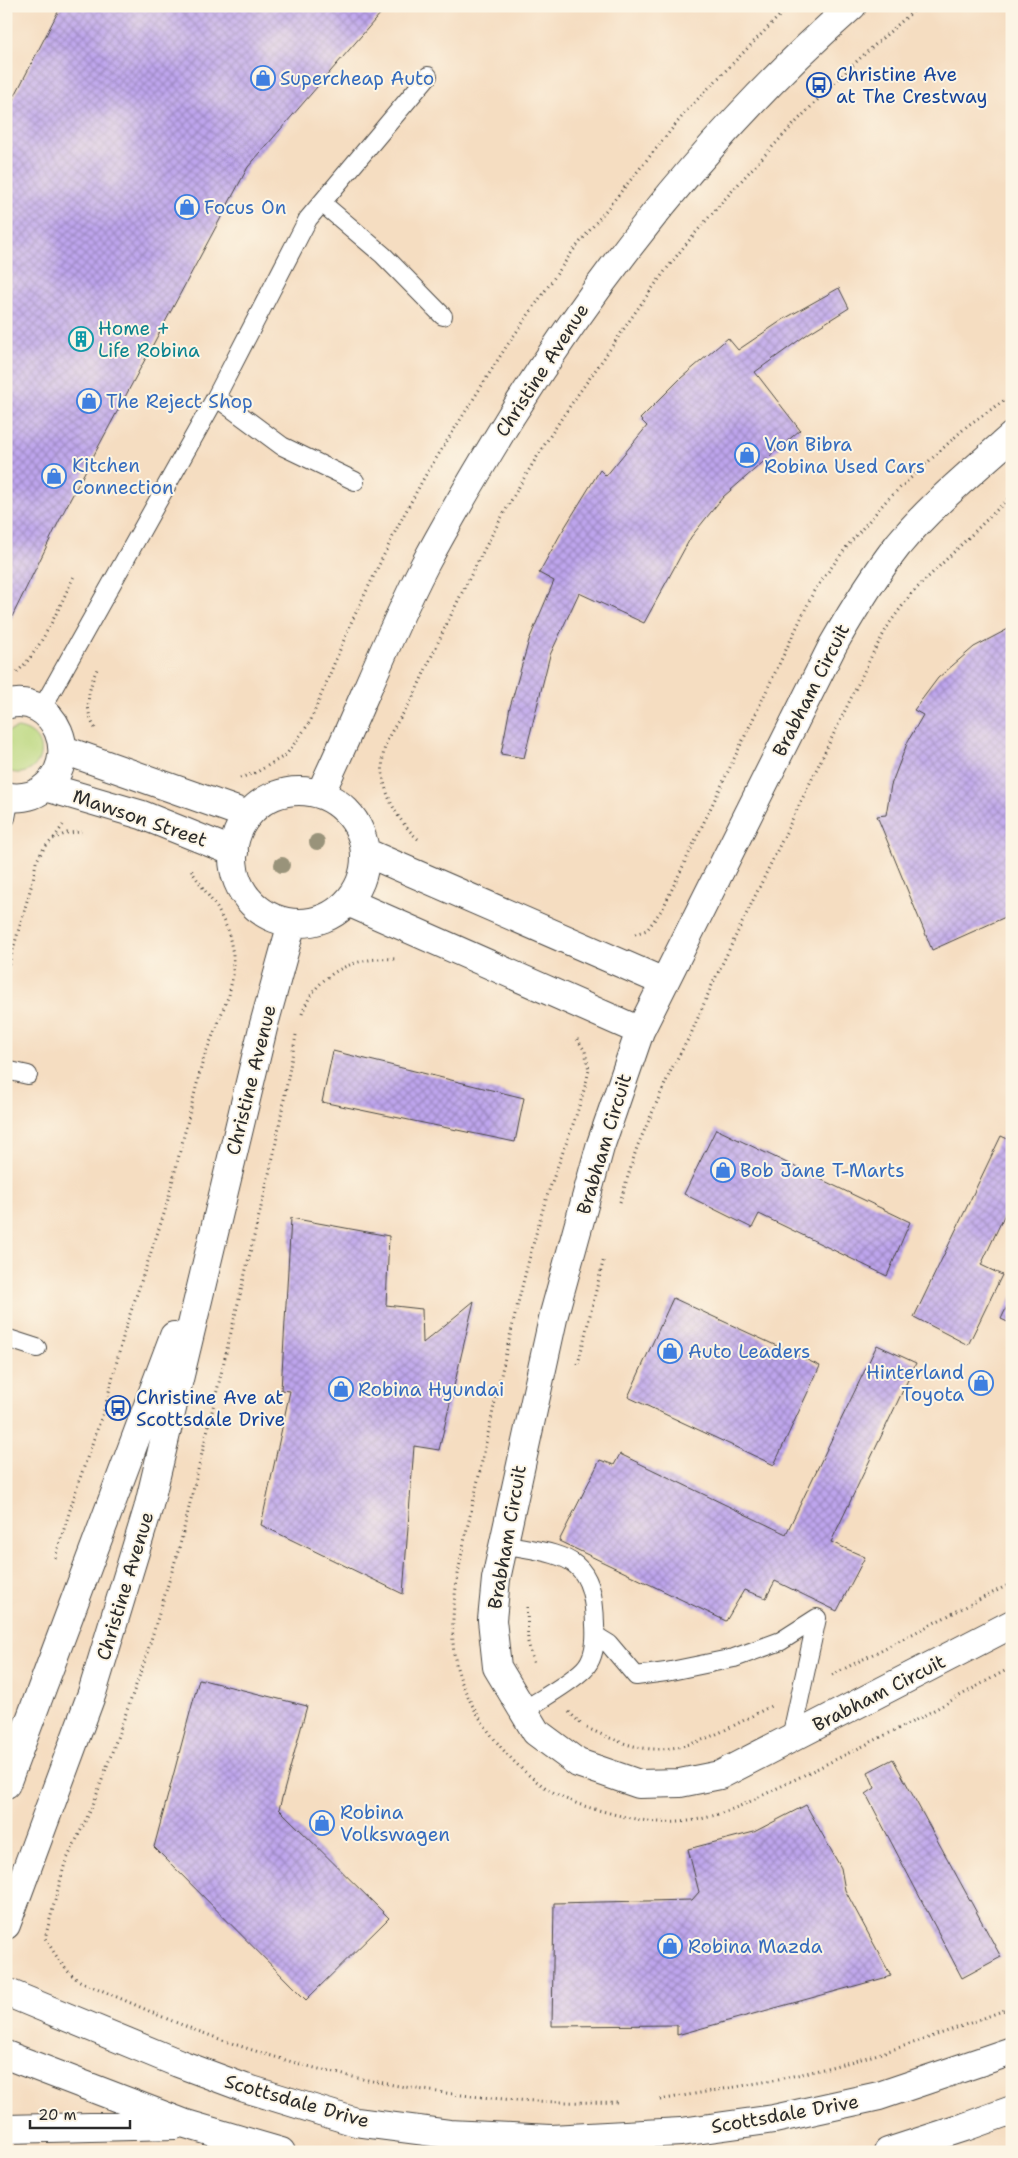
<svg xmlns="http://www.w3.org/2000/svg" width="1018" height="2158" viewBox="0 0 1018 2158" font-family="'Shantell Sans',sans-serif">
<defs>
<pattern id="building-cross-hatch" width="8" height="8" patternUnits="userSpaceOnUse" patternTransform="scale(1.25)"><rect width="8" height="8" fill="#bea5ed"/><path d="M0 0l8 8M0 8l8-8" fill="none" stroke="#9b87c0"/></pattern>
</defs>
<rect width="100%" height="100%" fill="#fcf5e5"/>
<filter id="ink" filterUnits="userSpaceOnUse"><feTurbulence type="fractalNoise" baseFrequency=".02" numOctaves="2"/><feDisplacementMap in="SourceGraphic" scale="10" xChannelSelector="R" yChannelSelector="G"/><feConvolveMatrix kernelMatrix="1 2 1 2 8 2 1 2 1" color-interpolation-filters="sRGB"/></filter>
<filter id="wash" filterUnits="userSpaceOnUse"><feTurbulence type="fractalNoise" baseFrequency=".0096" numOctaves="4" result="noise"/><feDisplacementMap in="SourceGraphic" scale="20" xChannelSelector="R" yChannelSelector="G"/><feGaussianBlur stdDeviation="1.12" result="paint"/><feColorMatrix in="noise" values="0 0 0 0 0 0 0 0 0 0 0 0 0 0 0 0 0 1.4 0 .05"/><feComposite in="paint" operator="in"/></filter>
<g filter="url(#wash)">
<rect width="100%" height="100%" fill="#f5ddc1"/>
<path fill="#b9d77d" stroke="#728154" d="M18 728C57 735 40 786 6 770V732Z"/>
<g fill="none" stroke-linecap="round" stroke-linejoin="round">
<path stroke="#43b3ba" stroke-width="10" d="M6 13 10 6"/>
</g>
<g id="blocks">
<path fill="url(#building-cross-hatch)" d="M61 6H387L248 167 64 511 6 629V113Z
M839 288 849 308 809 333 755 372 800 430 723 497 691 537 644 623 579 593 550 655 524 758 501 754 510 707 529 640 554 581 539 573 560 535 600 470 606 476 647 426 640 419 681 378 728 338 738 350 784 319Z
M1012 627V914L932 950 877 816 886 815 891 785 908 741 923 715 914 710 938 678 974 647Z
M333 1051 524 1098 515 1142 322 1102Z
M716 1129 910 1222 887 1276 759 1214 752 1228 684 1194Z
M1001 1136 1012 1141V1199L981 1265 1002 1275 968 1345 914 1317Z
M291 1218 389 1236 386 1305 422 1309 423 1343 474 1301 439 1450 414 1446 403 1594 261 1525 290 1391 281 1390Z
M1012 1296V1324L1001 1319Z
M673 1298 820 1366 774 1465 628 1397Z
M877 1345 916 1363 831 1542 865 1557 837 1611 775 1581 766 1598 744 1590 726 1621 559 1541 600 1460 614 1465 620 1454 786 1534Z
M199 1679 307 1706 279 1809 389 1918 306 2000 154 1847Z
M893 1759 1001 1957 962 1978 866 1794 875 1788 868 1772Z
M806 1805 841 1868 845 1890 891 1976 677 2035V2025L552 2026 554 1903 692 1900 699 1892 688 1849 754 1832Z"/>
</g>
</g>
<g filter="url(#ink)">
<use href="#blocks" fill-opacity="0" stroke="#494642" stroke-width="1"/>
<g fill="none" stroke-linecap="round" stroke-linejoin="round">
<defs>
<path id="lane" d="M322 203 383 255 443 316
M216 397 282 446 355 481
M41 710 216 397 308 219 428 76
M6 818 10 797
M6 1070 28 1075
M6 1338 37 1348
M503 1544C563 1556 594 1552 595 1625 596 1640 595 1658 584 1669 569 1684 541 1699 524 1710
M596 1636 609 1644 636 1676 666 1672 734 1658 781 1641 817 1618 791 1738"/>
<path id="street" d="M6 705C54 690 86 761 40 791 31 797 17 799 6 796
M64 750 248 815
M46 787 142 815 234 852"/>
<path id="secondary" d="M1012 436C973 471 931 505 898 545 873 577 853 610 833 645L640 1031 600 1147 554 1314 496 1579 492 1620 497 1667 536 1732 578 1763 639 1784 680 1783 720 1775 1012 1624
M233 857a66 66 0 1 1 132 0a66 66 0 1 1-132 0Z
M320 794C356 719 386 640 424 566 451 515 481 465 511 416 606 265 718 124 852 6
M365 852 664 982
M348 902 640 1031
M6 1784 174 1336
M6 1925 92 1693 148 1509 263 1028 292 923
M6 1992 178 2063 245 2088 356 2122 449 2134 551 2139 681 2132 774 2119 879 2096 1012 2051
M6 2055 186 2124 281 2152
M6 2129 175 2125
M888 2152 965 2127 1012 2110"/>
</defs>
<use href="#lane" stroke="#494642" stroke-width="20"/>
<use href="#street" stroke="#494642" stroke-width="30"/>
<use href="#secondary" stroke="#494642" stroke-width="30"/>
<path stroke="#494642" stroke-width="3" stroke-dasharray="1 4" stroke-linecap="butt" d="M17 672C41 651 61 603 75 574
M95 728C83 709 89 686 98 667
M240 778 257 772 286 755 310 722 351 623 398 526 425 476 506 347 572 252 689 108 789 6
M54 838 63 825
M418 839C396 820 379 787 383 757 385 733 405 715 415 693 455 603 500 513 554 430 570 405 587 382 604 358 632 317 660 275 692 237 743 177 797 119 854 64 875 44 898 25 919 6
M635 934 647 930 663 908 814 591 848 545 887 500 967 426 1012 395
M6 974 33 880 36 862 44 848 53 839 67 833 82 832
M302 1014C316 973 354 956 396 959
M296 1035 274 1153 180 1545 144 1663 93 1805 65 1863 45 1938C54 1952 64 1971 78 1980 84 1984 92 1986 99 1989 116 1997 134 2004 151 2012 299 2076 458 2106 619 2102
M577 1039 585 1051 589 1070C578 1120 555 1167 541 1216 515 1307 495 1401 475 1494 464 1541 445 1617 456 1664 468 1714 514 1773 560 1796 575 1804 590 1808 606 1812 663 1828 696 1826 749 1802L914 1721 1012 1667
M620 1202 637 1147 672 1068 691 1034 712 985 873 653 889 624 911 594 1012 495
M578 1364 604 1258
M55 1558 79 1481 105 1407 126 1326 165 1211 203 1060 229 995 233 975V954L228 930 217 908 192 872 191 867
M527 1607 528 1642 534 1665
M832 1675 1012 1583
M569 1712 582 1725
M587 1728C607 1737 635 1750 657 1749 698 1749 735 1724 771 1706
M660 2100C703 2092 746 2086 788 2077 864 2061 939 2036 1012 2007"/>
<use href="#lane" stroke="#fff" stroke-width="18"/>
<use href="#street" stroke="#fff" stroke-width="28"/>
<use href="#secondary" stroke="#fff" stroke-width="28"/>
</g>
<g fill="#99937a">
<circle cx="317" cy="842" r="8"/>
<circle cx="282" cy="865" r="8"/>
</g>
</g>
<defs>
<symbol id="shop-ring" viewBox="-11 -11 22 22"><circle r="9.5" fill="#fcf5e5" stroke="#3f7fe0" stroke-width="1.5"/><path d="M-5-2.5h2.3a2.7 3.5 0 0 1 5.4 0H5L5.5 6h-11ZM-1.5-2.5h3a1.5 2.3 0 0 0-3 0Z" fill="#3f7fe0"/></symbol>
<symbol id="bus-ring" viewBox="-11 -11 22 22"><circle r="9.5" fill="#fcf5e5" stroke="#1a4fb4" stroke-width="1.5"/><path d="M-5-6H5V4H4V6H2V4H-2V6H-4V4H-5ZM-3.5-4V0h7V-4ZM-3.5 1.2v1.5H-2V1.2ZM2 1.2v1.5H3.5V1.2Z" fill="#1a4fb4"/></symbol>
<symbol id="building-ring" viewBox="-11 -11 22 22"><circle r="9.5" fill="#fcf5e5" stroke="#0f9aa8" stroke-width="1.5"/><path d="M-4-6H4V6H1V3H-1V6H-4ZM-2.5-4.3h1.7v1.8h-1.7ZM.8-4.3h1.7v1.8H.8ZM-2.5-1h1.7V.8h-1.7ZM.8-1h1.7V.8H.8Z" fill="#0f9aa8"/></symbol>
</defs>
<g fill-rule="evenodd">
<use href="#shop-ring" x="249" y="64" width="28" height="28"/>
<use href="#bus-ring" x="805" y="71" width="28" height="28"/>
<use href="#shop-ring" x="173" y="193" width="28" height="28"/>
<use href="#building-ring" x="67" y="325" width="28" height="28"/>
<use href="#shop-ring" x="75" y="387" width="28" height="28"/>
<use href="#shop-ring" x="733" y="441" width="28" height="28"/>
<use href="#shop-ring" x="40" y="462" width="28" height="28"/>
<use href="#shop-ring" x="709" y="1156" width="28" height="28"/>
<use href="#shop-ring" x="656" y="1337" width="28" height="28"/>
<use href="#shop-ring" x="967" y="1369" width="28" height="28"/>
<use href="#shop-ring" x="327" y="1375" width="28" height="28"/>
<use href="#bus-ring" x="104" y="1394" width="28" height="28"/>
<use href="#shop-ring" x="308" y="1809" width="28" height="28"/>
<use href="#shop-ring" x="656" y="1932" width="28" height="28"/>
</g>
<g text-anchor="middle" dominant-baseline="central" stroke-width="4" stroke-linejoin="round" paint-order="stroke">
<g font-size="19" fill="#164399" stroke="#fcf5e5" text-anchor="start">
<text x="836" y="74">Christine Ave<tspan x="836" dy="22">at The Crestway</tspan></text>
<text x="136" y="1397">Christine Ave at<tspan x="136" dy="22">Scottsdale Drive</tspan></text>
</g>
<g font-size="19" fill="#366cbe" stroke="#fcf5e5" text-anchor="start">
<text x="280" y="78">Supercheap Auto</text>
<text x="204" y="207">Focus On</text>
<text x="106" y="401">The Reject Shop</text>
<text x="764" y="444">Von Bibra<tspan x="764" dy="22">Robina Used Cars</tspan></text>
<text x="72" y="465">Kitchen<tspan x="72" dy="22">Connection</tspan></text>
<text x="740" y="1170">Bob Jane T-Marts</text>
<text x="688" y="1351">Auto Leaders</text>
<text x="964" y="1372" text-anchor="end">Hinterland<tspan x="964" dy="22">Toyota</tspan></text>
<text x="358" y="1389">Robina Hyundai</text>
<text x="340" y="1812">Robina<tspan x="340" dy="22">Volkswagen</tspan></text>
<text x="688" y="1946">Robina Mazda</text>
</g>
<g font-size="19" fill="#0d838f" stroke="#fcf5e5" text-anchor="start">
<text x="98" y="328">Home +<tspan x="98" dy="22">Life Robina</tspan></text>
</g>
<g font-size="19" fill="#2b2b2b" stroke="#fcf5e5">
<text transform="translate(542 370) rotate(-57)">Christine Avenue</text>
<text transform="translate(811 690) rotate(-63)">Brabham Circuit</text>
<text transform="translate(140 818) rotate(19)">Mawson Street</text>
<text transform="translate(251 1080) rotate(-76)">Christine Avenue</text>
<text transform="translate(604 1144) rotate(-73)">Brabham Circuit</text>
<text transform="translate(507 1537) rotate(-80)">Brabham Circuit</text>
<text transform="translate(125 1586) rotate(-73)">Christine Avenue</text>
<text transform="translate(879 1693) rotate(-27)">Brabham Circuit</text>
<text transform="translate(297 2101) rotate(16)">Scottsdale Drive</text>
<text transform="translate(785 2114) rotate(-10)">Scottsdale Drive</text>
</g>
</g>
<rect width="1018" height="2158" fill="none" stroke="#fcf5e5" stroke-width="25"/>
<path d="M30 2120v8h100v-8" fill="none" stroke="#2b2b2b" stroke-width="2.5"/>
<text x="38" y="2120" font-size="15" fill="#2b2b2b" stroke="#fcf5e5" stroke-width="4" paint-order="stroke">20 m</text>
</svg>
